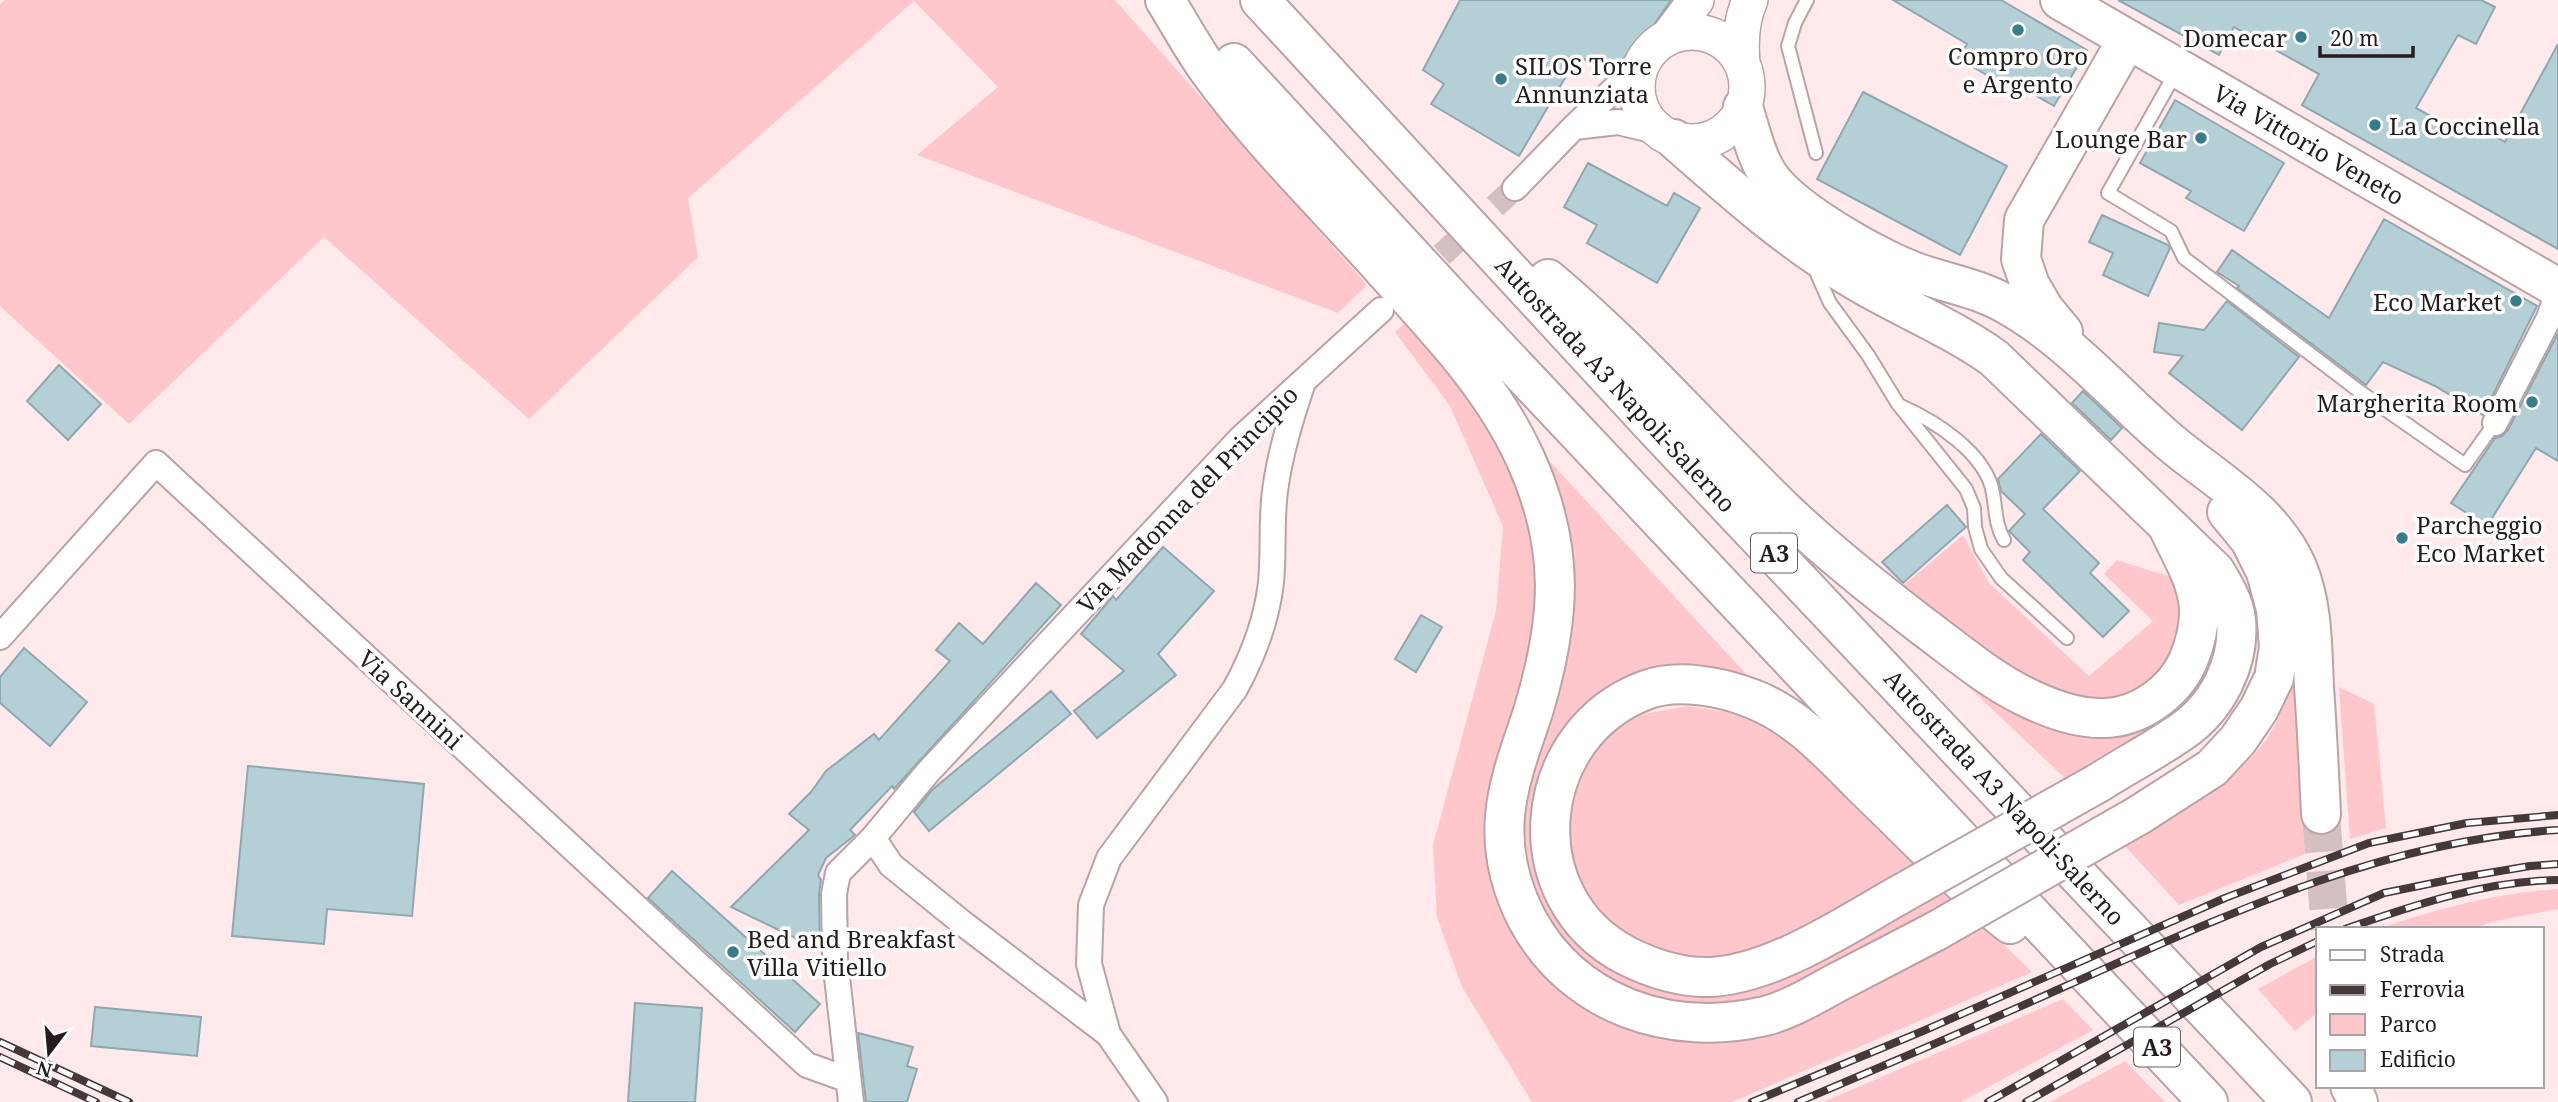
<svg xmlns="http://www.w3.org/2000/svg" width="2558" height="1102" viewBox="0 0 2558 1102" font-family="'Noto Serif',serif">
<rect width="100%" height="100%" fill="#ffe9ea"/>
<path fill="#ffc7cc" d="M5 0H1115L1367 285 1338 313 917 155 998 87 914 1 688 198 698 257 529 419 324 237 129 424 0 306V4Z
M1406 322 1483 418 1512 469 1536 548V631L1506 739 1522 942 1545 975 1578 1005 1614 1024 1658 1037 1704 1043 1746 1036 1794 1021 1894 975 1982 923 2032 972 1732 1102H1532L1462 987 1437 917 1433 845 1496 611 1503 526 1450 406 1395 332Z
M1540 451 1747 675 1706 666 1669 669 1623 683 1534 832 1662 989 1948 886 1957 897 1857 955 1789 988 1729 1004 1681 1007 1645 999 1576 959 1537 903 1521 837 1523 803 1567 662 1573 617 1570 552Z
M1963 535 1989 583 2089 676 2153 621 2104 574 2117 560 2174 578 2186 595 2171 669 2126 697 2091 701 2058 692 2008 664 1899 589Z
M1918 639 2118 732 2157 723 2189 703 2164 724 2067 780Z
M2297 667 2305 815 2315 850 2179 905 2125 846C2165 819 2244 775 2268 737 2281 716 2290 691 2297 667Z
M2339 687 2374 704 2386 828 2350 839Z
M1688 706 1733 713 1765 724 1805 752 1919 863 1836 912 1760 949 1719 961 1691 962 1614 932 1571 873 1569 793 1587 756 1614 726 1648 713Z
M2558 889V909L2491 922 2474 929H2378C2436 909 2497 893 2558 889Z
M2318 956V1012L2295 1031 2258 989Z
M2063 999 2093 1030 1961 1102H1823Z
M2125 1061 2165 1102H2050Z"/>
<path fill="#b4cfd5" stroke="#8ea8af" stroke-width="2" d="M1460 0H1671L1651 29 1610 73 1578 56 1519 156 1431 104 1444 84 1423 70Z
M1893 0H2001L2087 50 2054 106 2009 80 2005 86 1958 58 1967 44Z
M2118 0H2481L2495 7 2476 44 2458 35 2416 108 2463 134 2469 123 2505 142 2558 44V249L2302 105 2319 74 2234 27 2219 55Z
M1863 92 2007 166 1960 255 1817 179Z
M2175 100 2284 163 2244 231 2186 198 2191 191 2140 163Z
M1588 163 1667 206 1674 193 1700 208 1657 283 1587 243 1597 225 1564 207Z
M2102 215 2168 245 2170 248 2148 296 2103 275 2113 253 2089 242Z
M2384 219 2537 306 2483 415 2435 386 2383 362 2366 385 2237 288 2239 286 2217 272 2232 250 2329 318Z
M2227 301 2299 357 2242 430 2169 373 2183 356 2154 352 2159 323 2204 330Z
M2558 333V461L2536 448 2487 526 2451 503 2495 438 2502 436 2508 430Z
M59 365 101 404 68 440 27 401Z
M2083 391 2122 428 2111 440 2072 403Z
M2041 434 2080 471 2043 509 2099 563 2090 573 2129 611 2103 637 2023 560 2030 552 2009 531 2025 514 2001 491 1998 479Z
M1947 505 1966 527 1903 583 1882 562Z
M1163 547 1214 591 1158 654 1176 675 1097 738 1074 711 1124 671 1081 634 1113 596 1116 600Z
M1036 583 1061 605 894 789 892 786 850 830 855 835 826 858 818 875 821 880 819 894 820 950 731 907 809 830 789 814 811 792 826 771 874 734 879 740 950 661 936 650 959 623 983 644Z
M1421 615 1442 627 1416 672 1395 659Z
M24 648 87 702 50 746 0 703V677Z
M1051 691 1071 714 929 831 914 812 932 790Z
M248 766 424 784 412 916 327 909 324 944 232 936Z
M672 871 820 1004 795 1032 648 898Z
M635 1003 702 1008 695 1102H628Z
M95 1007 201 1017 197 1056 91 1046Z
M858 1033 913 1047 907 1066 917 1069 907 1102H866Z"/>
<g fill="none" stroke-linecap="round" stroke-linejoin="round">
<path stroke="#d4c0c1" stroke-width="24" stroke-dasharray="24 12" stroke-linecap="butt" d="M1415 279 1515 188"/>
<path stroke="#d4c0c1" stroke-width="38" stroke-dasharray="38 19" stroke-linecap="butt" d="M2321 814 2330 929"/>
<defs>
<path id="service" d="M1807 0 1795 23 1788 46 1816 153
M2176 72 2108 193 2171 231 2184 258 2359 391 2465 465 2495 423
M1813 265 1830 303 1868 355 1898 404 1966 489 1974 508 1975 527 1981 549 2001 578 2067 638
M1901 406C1935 421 1986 453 1993 493 1996 510 1995 524 2004 540"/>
<path id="minor" d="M1574 127 1618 122 1660 132
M1515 188 1574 127 1640 65
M2495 423 2549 318 2558 291
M0 637 156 463 807 1065 846 1079
M873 838 891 865 965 925 1108 1034
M851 1102 835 959 834 894 838 873 873 838 928 772 1241 438 1381 310
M1155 1102 1108 1034 1089 964 1091 905 1109 858 1235 689C1253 656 1267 620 1271 582 1274 552 1271 521 1275 491 1280 453 1291 418 1303 382"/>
<path id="secondary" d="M1637 87a55 55 0 1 1 110 0a55 55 0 1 1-110 0Z
M1669 36 1696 0
M1742 63C1740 41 1741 20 1750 0"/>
<path id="primary" d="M2060 0 2558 288"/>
<path id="motorway" d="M1165 0C1180 24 1193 49 1210 72 1261 142 1325 204 1382 268 1435 327 1492 385 1525 458 1566 548 1561 619 1533 712 1522 745 1508 781 1505 816 1502 852 1511 888 1527 919 1574 1006 1671 1038 1765 1016 1789 1010 1812 996 1834 984 1868 966 1902 949 1936 931
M1260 0 1655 428 2292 1102
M1234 63 1461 309 2208 1102
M1743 107C1750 129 1756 157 1769 176 1793 211 1884 263 1924 275 1951 284 1979 289 2004 303 2068 338 2115 395 2170 442 2215 480 2272 510 2297 567 2313 605 2312 646 2314 687 2317 729 2319 771 2321 814
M1674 139C1731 189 1785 238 1850 277 1897 306 1949 326 1994 358L2215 571C2224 586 2234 602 2236 620 2240 663 2217 708 2181 732 2155 750 2125 766 2098 783
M1548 279C1633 350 1706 435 1786 512 1829 553 1877 591 1924 627 1955 650 1989 679 2024 696 2048 708 2078 719 2105 718 2140 717 2174 692 2188 661 2212 603 2193 579 2168 527
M2063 332 2044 309 2030 285 2021 259 2024 220 2127 40
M2139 815 2212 768 2238 740 2259 709 2274 678 2279 647 2276 609 2266 572 2250 540 2227 512
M1899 895C1846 925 1773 974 1711 977 1681 978 1653 969 1627 956 1514 898 1530 733 1646 690 1678 678 1723 687 1753 699 1797 716 1831 754 1863 786 1912 833 1958 882 2010 924
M2350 1086 2358 1102"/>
</defs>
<use href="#service" stroke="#bba2a4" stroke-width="16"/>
<use href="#minor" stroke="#bba2a4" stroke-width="28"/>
<use href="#secondary" stroke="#bba2a4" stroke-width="38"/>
<use href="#primary" stroke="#bba2a4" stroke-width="42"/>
<use href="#motorway" stroke="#bba2a4" stroke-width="42"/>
<use href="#service" stroke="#fff" stroke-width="12"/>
<use href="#minor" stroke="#fff" stroke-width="24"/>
<use href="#secondary" stroke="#fff" stroke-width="35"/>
<use href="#primary" stroke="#fff" stroke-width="38"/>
<use href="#motorway" stroke="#fff" stroke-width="38"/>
<defs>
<path id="rail" d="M2345 929C2414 905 2485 881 2558 880
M0 1042 129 1102
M0 1057 96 1102
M1752 1102 1923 1031 2225 898 2369 843 2467 823 2558 815
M1798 1102C1888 1064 1977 1026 2066 986 2223 916 2384 840 2558 830
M1988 1102 2261 947 2384 893 2458 878 2530 866 2558 864
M2026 1102 2270 964 2318 941"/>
</defs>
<use href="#rail" stroke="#443839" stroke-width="8"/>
<use href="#rail" stroke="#fff" stroke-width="5" stroke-dasharray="16" stroke-linecap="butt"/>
<defs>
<path id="motorway-bridge" d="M1899 895 2098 783
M1936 931 2139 815"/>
</defs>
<use href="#motorway-bridge" stroke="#bba2a4" stroke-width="42" stroke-linecap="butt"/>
<use href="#motorway-bridge" stroke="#fff" stroke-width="38"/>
</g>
<g fill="#377c8a" stroke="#fff" stroke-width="2.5">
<circle cx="2018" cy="30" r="7"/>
<circle cx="2301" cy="37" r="7"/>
<circle cx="1501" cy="79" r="7"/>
<circle cx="2375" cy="125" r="7"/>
<circle cx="2201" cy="138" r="7"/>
<circle cx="2516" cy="301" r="7"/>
<circle cx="2532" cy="402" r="7"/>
<circle cx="2402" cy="538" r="7"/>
<circle cx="733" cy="952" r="7"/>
</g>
<g text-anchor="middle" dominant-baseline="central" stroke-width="7" stroke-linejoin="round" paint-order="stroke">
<g fill="#fff" stroke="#676061" stroke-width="2">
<rect x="1751" y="533.5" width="46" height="39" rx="5"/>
<rect x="2134" y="1027.5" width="46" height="39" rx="5"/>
</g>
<g font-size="23" font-weight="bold" fill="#261c1d">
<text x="1774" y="553">A3</text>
<text x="2157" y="1047">A3</text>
</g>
<g font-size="24" fill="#261c1d" stroke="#fff" text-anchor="end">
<text x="2287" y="37">Domecar</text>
<text x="2018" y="55" text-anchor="middle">Compro Oro<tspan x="2018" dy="28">e Argento</tspan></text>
<text x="1515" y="65" text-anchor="start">SILOS Torre<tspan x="1515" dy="28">Annunziata</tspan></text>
<text x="2389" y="125" text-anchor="start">La Coccinella</text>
<text x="2187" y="138">Lounge Bar</text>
<text x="2502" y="301">Eco Market</text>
<text x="2518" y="402">Margherita Room</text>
<text x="2416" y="524" text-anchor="start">Parcheggio<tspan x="2416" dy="28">Eco Market</tspan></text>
<text x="747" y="938" text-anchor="start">Bed and Breakfast<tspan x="747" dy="28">Villa Vitiello</tspan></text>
</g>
<g font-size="24" fill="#261c1d" stroke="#fff">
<text transform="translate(2309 144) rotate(30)">Via Vittorio Veneto</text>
<text transform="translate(1616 384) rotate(47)">Autostrada A3 Napoli-Salerno</text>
<text transform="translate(1187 499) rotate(-46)">Via Madonna del Principio</text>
<text transform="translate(411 699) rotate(43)">Via Sannini</text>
<text transform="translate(2005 797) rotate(47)">Autostrada A3 Napoli-Salerno</text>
</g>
</g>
<rect x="2316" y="927" width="228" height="161" fill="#ffffff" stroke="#a8a4a5" stroke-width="2"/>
<rect x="2330" y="950" width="35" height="10" fill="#ffffff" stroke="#a8a4a5" stroke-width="2"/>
<text x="2380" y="962" font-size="21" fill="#261c1d">Strada</text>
<rect x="2330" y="985" width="35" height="10" fill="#443839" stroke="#a8a4a5" stroke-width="2"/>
<text x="2380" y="997" font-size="21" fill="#261c1d">Ferrovia</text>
<rect x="2330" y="1014" width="35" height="21" fill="#ffc7cc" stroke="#a8a4a5" stroke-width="2"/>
<text x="2380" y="1032" font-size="21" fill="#261c1d">Parco</text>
<rect x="2330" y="1050" width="35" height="21" fill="#b4cfd5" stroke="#a8a4a5" stroke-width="2"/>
<text x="2380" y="1067" font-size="21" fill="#261c1d">Edificio</text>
<g transform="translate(49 1053) rotate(196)" stroke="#ffffff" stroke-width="5" paint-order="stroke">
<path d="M0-5L12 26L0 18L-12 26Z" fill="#261c1d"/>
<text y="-10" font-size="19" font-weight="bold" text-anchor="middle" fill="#261c1d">N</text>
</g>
<path d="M2320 46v10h93v-10" fill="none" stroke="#261c1d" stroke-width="3.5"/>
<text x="2330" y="46" font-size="21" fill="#261c1d" stroke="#ffffff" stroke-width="5" paint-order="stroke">20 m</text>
</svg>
